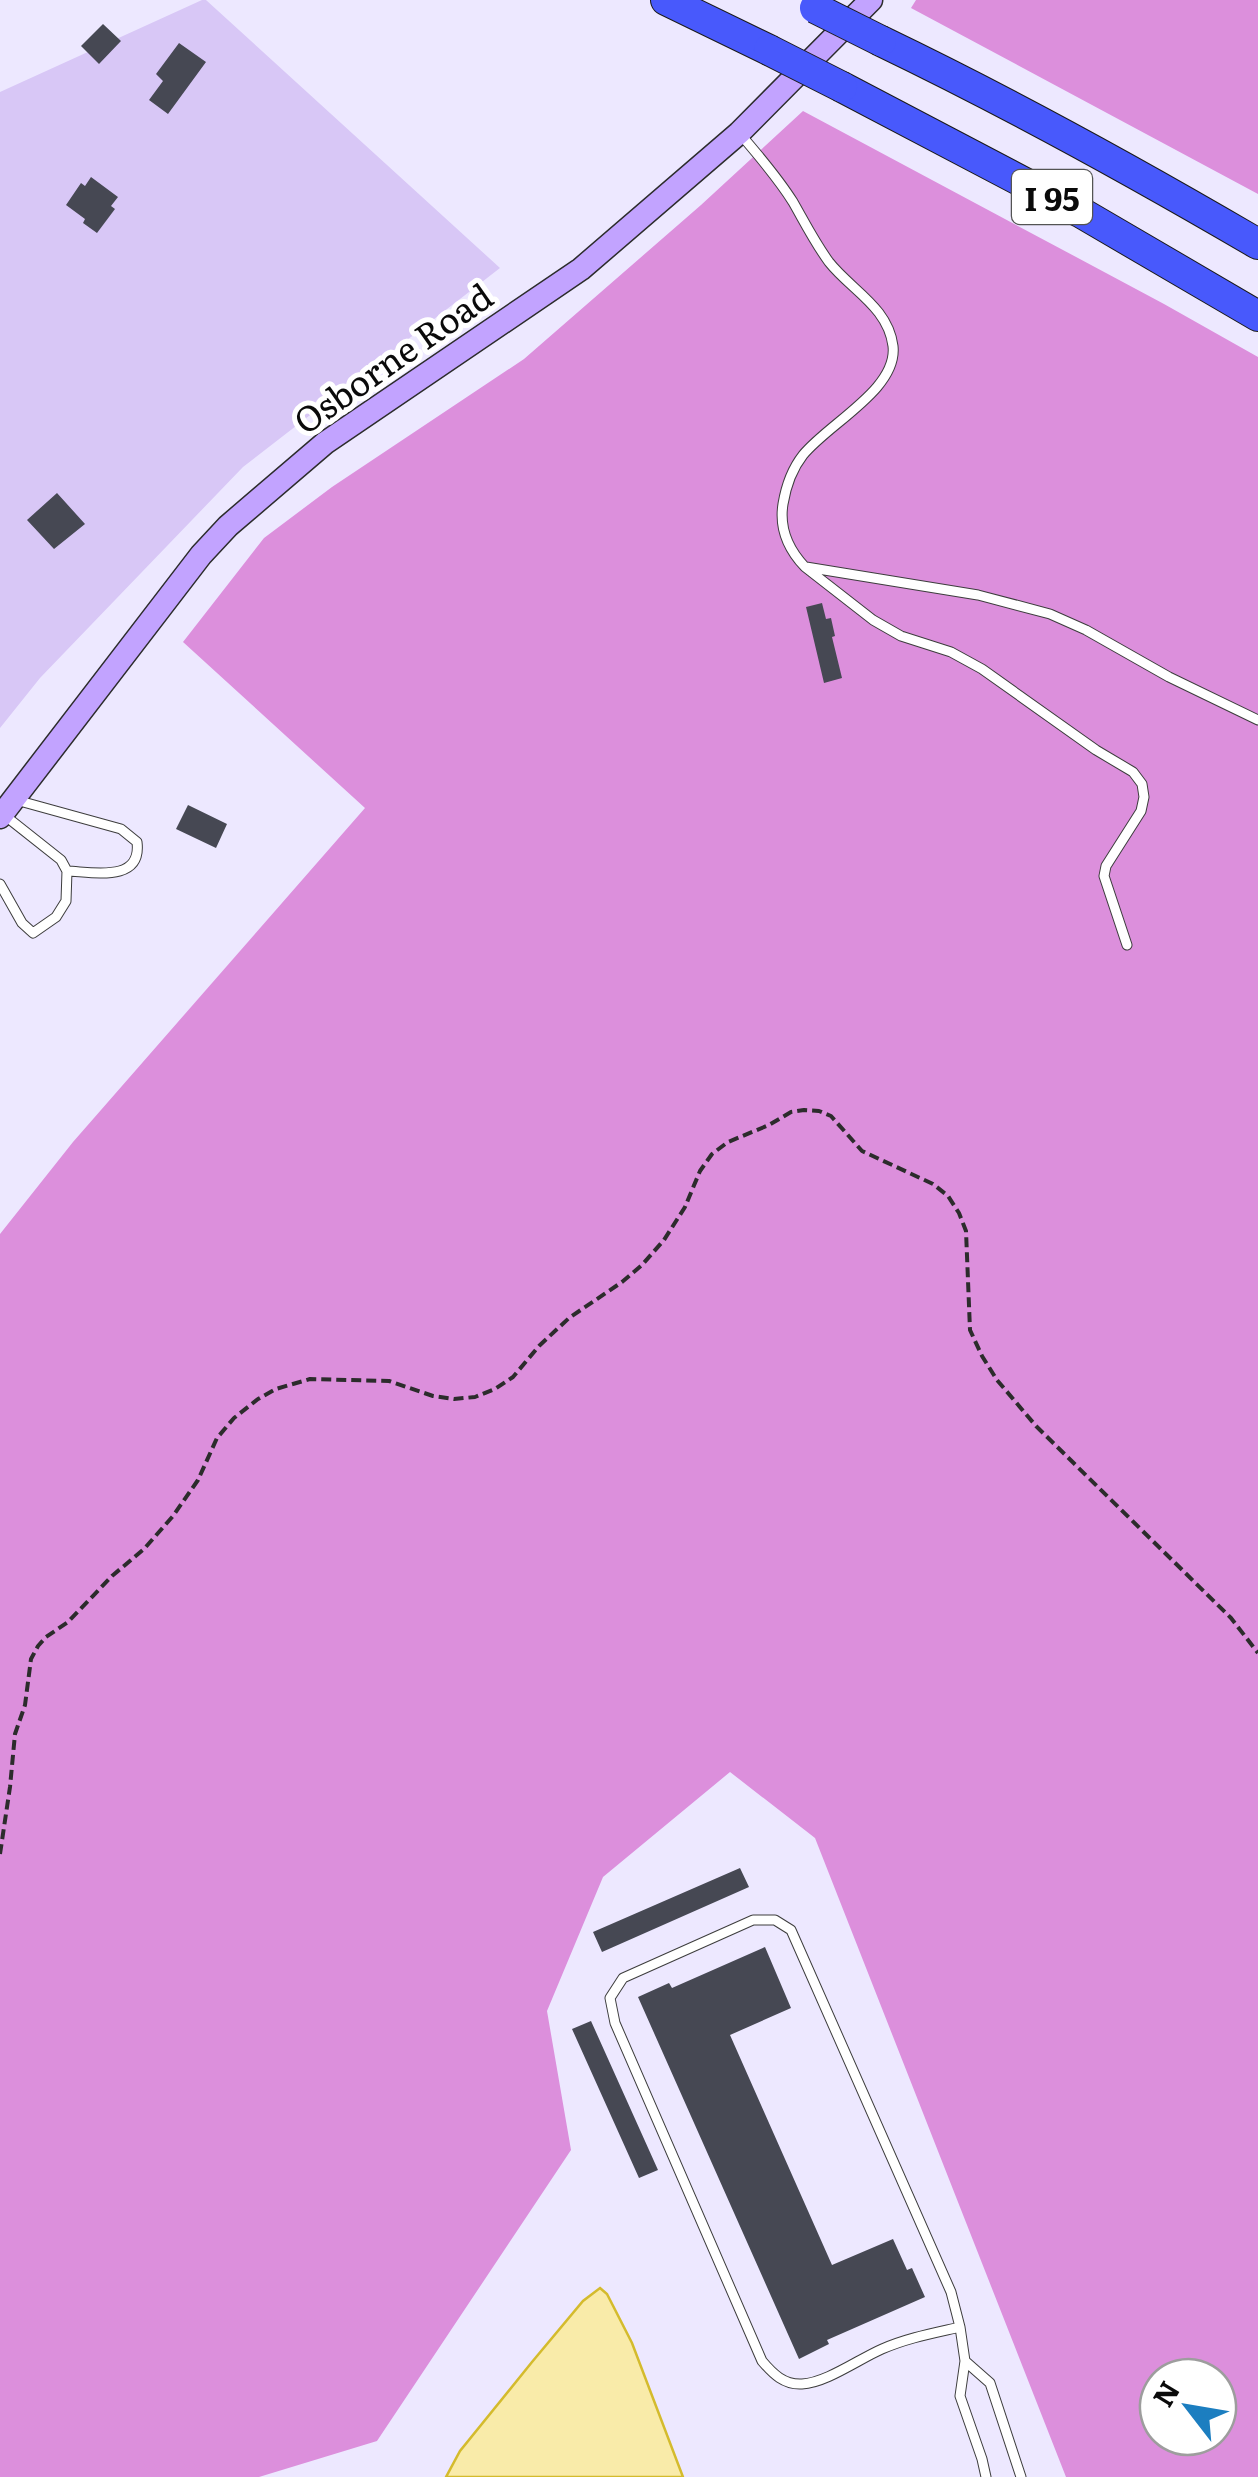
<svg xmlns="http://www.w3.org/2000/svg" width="1258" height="2477" viewBox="0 0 1258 2477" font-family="Literata,serif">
<rect width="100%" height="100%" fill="#ede8ff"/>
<path fill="#d8c7f6" d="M202 0H206L500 268 243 467 40 678 0 728V92Z"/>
<path fill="#dc8fdc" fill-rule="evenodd" d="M916 0H1258V194L911 8Z
M803 111 1164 304 1258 357V2477H1066L815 1838 730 1772 603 1877 547 2011 571 2150 377 2441 259 2477H0V1234L73 1142 365 808 183 642 264 538 332 487 524 359 701 205ZM1158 2377H1218V2437H1158Z"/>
<path fill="#f9eba9" stroke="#d4bb2d" stroke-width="2.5" d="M600 2288 607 2294 632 2343 683 2477H446L460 2451 532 2362 583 2301Z"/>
<path fill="#464853" d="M103 24 121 41 99 64 81 46Z
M179 43 206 62 168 114 149 100 163 81 156 74Z
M91 177 118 197 111 206 115 209 97 233 83 223 85 219 66 205 81 183 85 186Z
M57 493 85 524 54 549 27 520Z
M822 603 826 619 831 618 835 636 832 637 842 678 824 683 806 607Z
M188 805 227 824 216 848 176 829Z
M740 1868 749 1887 602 1952 593 1932Z
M765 1947 791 2008 730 2035 832 2265 893 2239 907 2270 912 2268 925 2297 827 2340 829 2344 799 2359 638 1997 669 1983 672 1988Z
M591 2021 658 2170 639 2178 572 2029Z"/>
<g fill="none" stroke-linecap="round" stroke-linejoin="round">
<defs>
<path id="lane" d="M741 135C760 157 778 178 793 202 805 223 815 243 829 262 851 290 888 307 893 346 898 389 829 423 803 455 792 469 786 486 783 504 779 529 788 549 805 567L873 620 901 636 951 652 982 669 1096 750 1133 772 1142 784 1144 797 1141 811 1106 866 1104 876 1127 945
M806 567 978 595 1050 614 1086 630 1169 677 1258 720
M16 800 121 829 137 842C142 883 93 872 67 871
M0 884 22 923 33 933 56 917 66 901 67 871 61 860 3 814
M960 2327C934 2333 907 2338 882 2349 859 2359 826 2383 802 2384 784 2385 773 2374 762 2361L615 2023 610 1998 623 1978 753 1920H775L791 1930 951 2292 960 2327 965 2361 960 2396 982 2459 986 2477
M965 2361 990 2383 1021 2477"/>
<path id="secondary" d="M0 817 201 555 228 526 325 443 581 269 739 133 871 0"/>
<path id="highway" d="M666 0 769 50
M881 41C1010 103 1135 172 1258 244
M842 87 1080 212 1258 316"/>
</defs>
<use href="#lane" stroke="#3d3d3d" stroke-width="11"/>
<use href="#secondary" stroke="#2c2c2c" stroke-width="25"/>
<use href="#highway" stroke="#1b1b1b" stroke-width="32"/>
<path stroke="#2c2c2c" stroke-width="4" stroke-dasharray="10 5" stroke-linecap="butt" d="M0 1854 10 1787 15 1734 25 1705 31 1659 38 1646 46 1637 68 1622 112 1576 144 1549 173 1516 198 1480 217 1438 234 1418 258 1399 276 1389 310 1379 389 1381 433 1396 454 1399 475 1397 495 1389 513 1377 539 1346 569 1318 622 1282 642 1265 664 1240 685 1207 700 1171 712 1154 728 1142 769 1125 791 1112 804 1110 819 1111 831 1116 862 1151 933 1184 948 1196 959 1213 966 1231 970 1330 982 1356 997 1380 1036 1426 1231 1618 1258 1653"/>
<use href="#lane" stroke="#fff" stroke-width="9"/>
<use href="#secondary" stroke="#c2a3ff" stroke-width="22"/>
<use href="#highway" stroke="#4859fc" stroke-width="30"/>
<defs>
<path id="highway-bridge" d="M815 8 881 41
M769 50 842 87"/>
</defs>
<use href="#highway-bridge" stroke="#1b1b1b" stroke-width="32" stroke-linecap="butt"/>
<use href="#highway-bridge" stroke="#4859fc" stroke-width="30"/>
</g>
<g text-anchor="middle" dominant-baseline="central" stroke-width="10" stroke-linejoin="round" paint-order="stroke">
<rect fill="#fff" stroke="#545454" stroke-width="2.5" x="1012" y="170" width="80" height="54" rx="8"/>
<g font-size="32" font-weight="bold" fill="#0a0a0a">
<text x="1052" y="197">I 95</text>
</g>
<g font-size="35" fill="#0a0a0a" stroke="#fff">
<text transform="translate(392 357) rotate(-35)">Osborne Road</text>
</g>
</g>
<g transform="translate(1188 2407) rotate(301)"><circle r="48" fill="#ffffff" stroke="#9d9d9d" stroke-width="2.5"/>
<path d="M0-8L18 38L0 25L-18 38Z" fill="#1c7ec0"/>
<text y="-15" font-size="28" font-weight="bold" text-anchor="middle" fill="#0a0a0a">N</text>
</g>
</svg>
